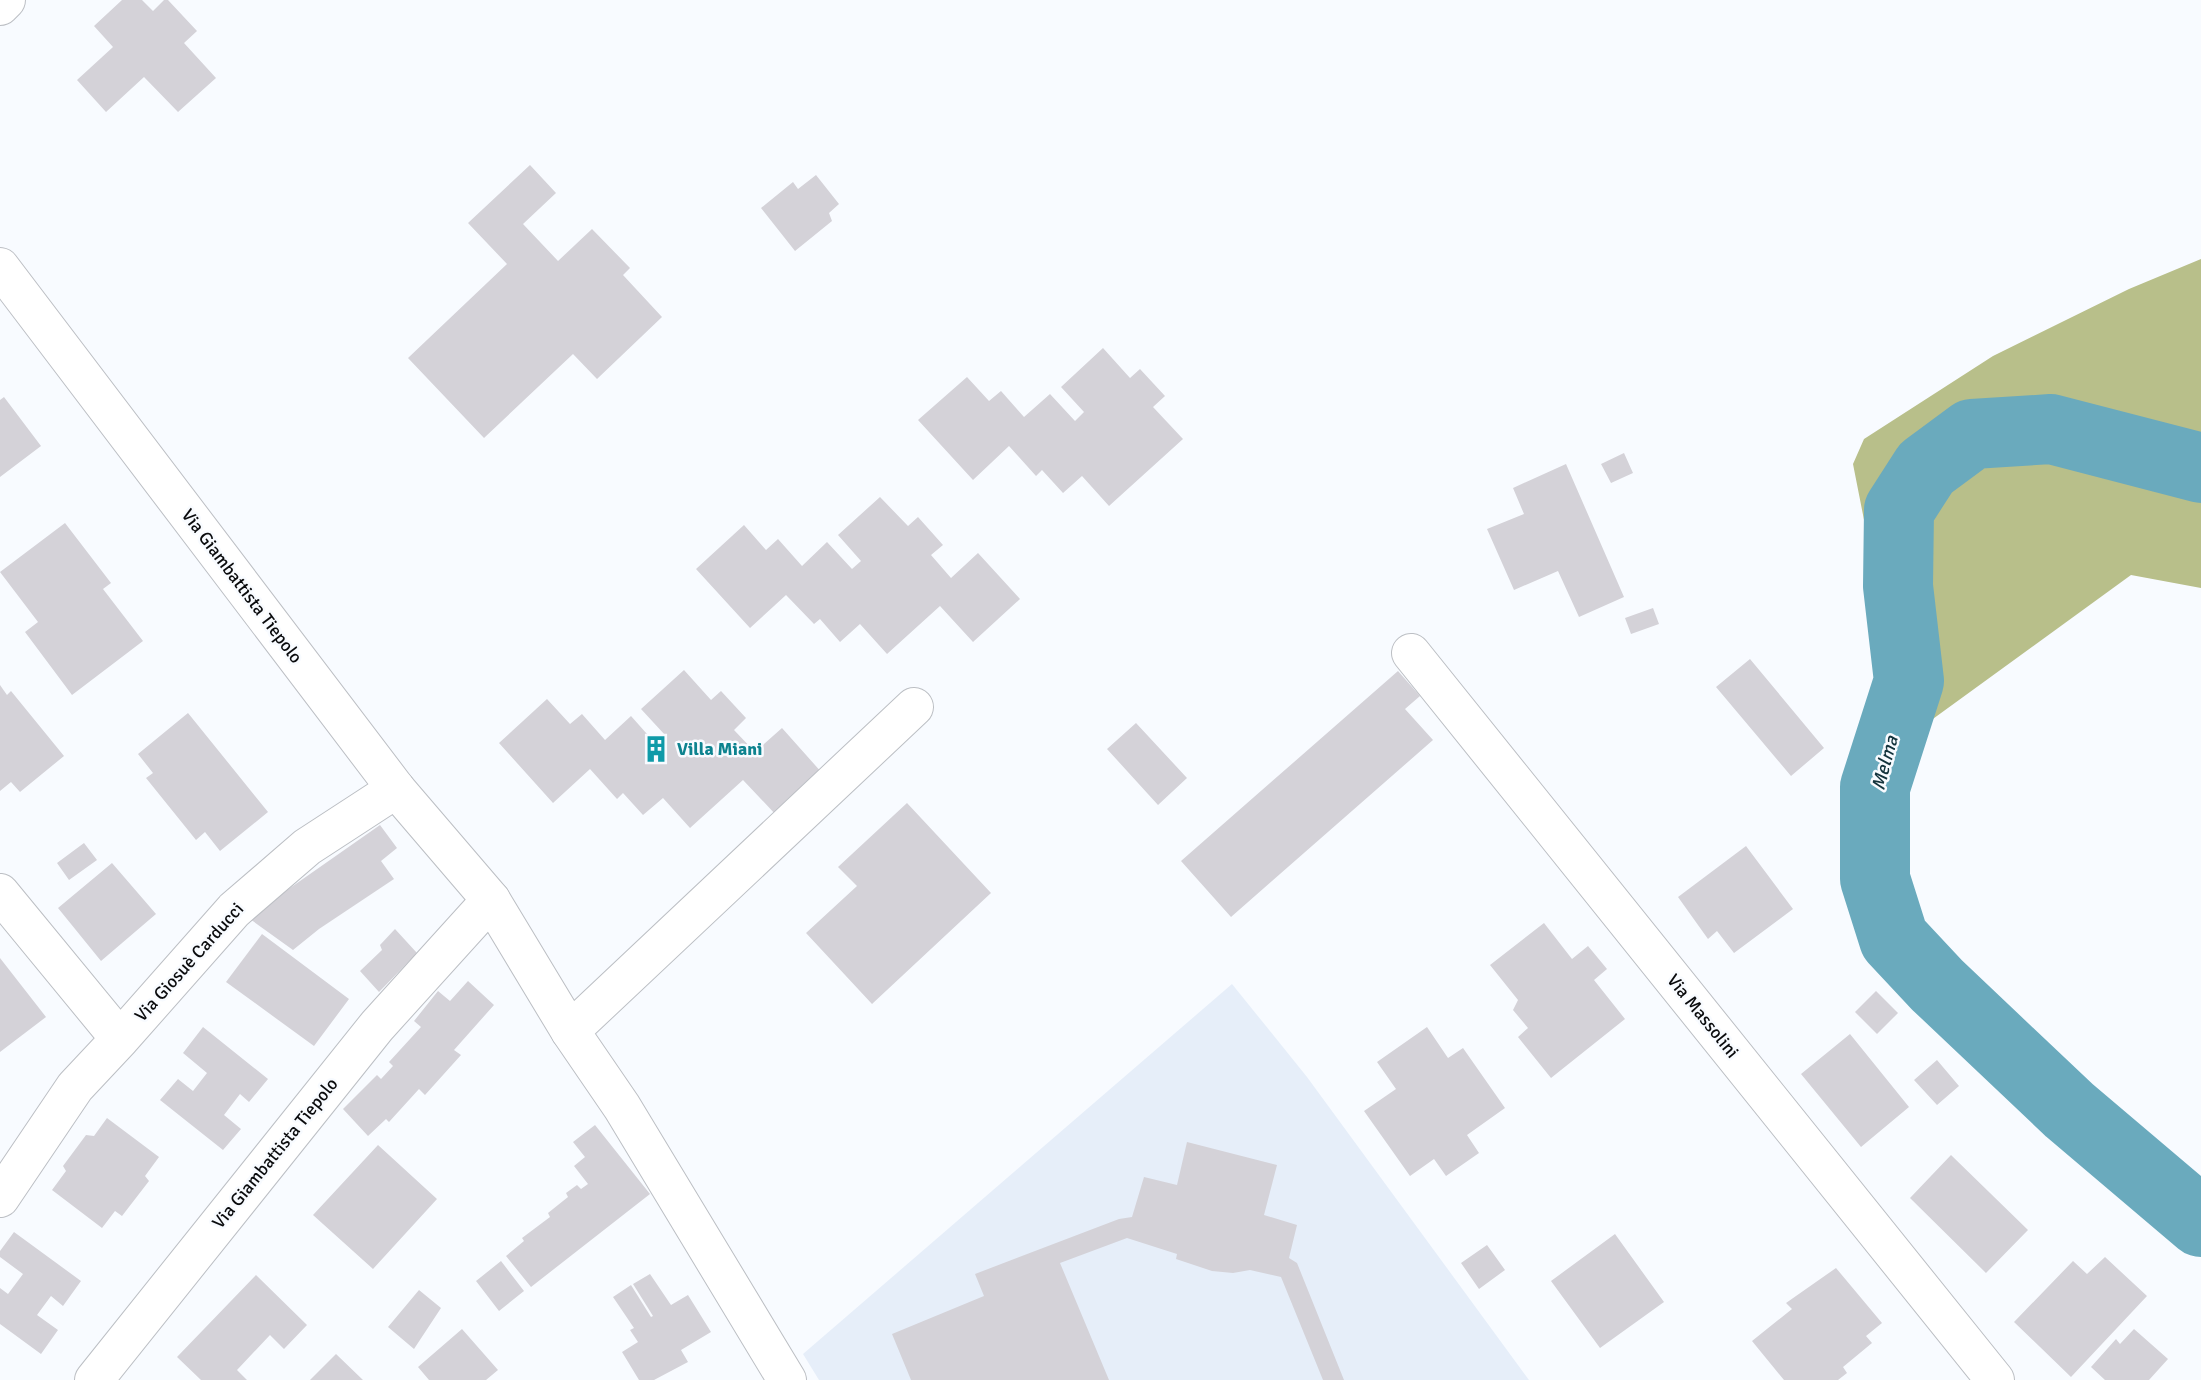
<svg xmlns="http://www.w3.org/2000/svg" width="2201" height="1380" viewBox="0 0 2201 1380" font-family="Signika,sans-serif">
<rect width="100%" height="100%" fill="#f8fbff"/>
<path fill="#e6eef9" d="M1232 984 1307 1077 1529 1380H819L803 1354Z"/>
<path fill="#b8bf8a" d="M2201 259V588L2131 575 1864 769 1897 655 1879 596 1853 464 1864 439 1993 356 2129 289Z"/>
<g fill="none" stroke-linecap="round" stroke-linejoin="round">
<path stroke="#6aaabd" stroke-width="70" d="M2201 468 2051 429 1972 434 1926 468 1899 510 1898 586 1909 681 1875 787V879L1894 939 1937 985 2069 1110 2201 1222"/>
</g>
<path fill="#d4d2d8" d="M122 0H142L153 11 164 0H168L197 31 184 43 216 78 178 112 144 77 106 112 77 80 113 47 94 26Z
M530 165 556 193 523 224 558 261 592 229 630 268 623 275 662 317 597 379 573 354 484 438 408 358 507 264 468 223Z
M816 175 839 204 829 213 832 221 795 251 761 208 793 182 798 189Z
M1103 348 1130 378 1140 369 1165 396 1153 407 1183 439 1109 506 1082 476 1063 493 1042 470 1036 476 1009 446 973 480 918 420 967 377 989 401 1001 391 1024 417 1050 394 1075 421 1084 412 1061 387Z
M4 397 41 446 0 477V400Z
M1624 453 1633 473 1611 483 1601 464Z
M1566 464 1624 597 1579 617 1558 571 1514 590 1487 529 1524 514 1513 488Z
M880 497 908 526 918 517 943 545 931 555 951 578 978 553 1020 599 973 642 940 606 887 654 860 624 840 642 820 619 814 624 786 595 750 628 696 569 744 525 766 550 778 539 802 566 827 542 852 569 861 561 838 535Z
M65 523 111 583 103 589 143 641 72 695 25 632 38 622 0 572Z
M1653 608 1659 624 1631 634 1625 618Z
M1750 659 1824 748 1791 776 1716 687Z
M684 670 711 700 721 691 746 718 734 730 755 752 782 728 823 774 777 816 743 780 690 828 663 798 643 815 623 793 617 799 590 769 553 803 499 743 547 699 570 724 582 714 605 740 631 716 655 743 665 735 641 709Z
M1398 671 1420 696 1405 709 1433 740 1231 917 1181 861Z
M0 685 7 695 11 691 64 756 20 792 11 782 0 791Z
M188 713 268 812 220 851 205 832 196 840 146 778 153 773 138 754Z
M1136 723 1187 778 1158 805 1107 749Z
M907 803 991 893 872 1004 806 933 857 886 838 867Z
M380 825 397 848 381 861 394 879 319 929 293 950 250 919 260 909Z
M84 843 97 860 69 880 57 863Z
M1746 846 1793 909 1734 953 1717 931 1708 939 1678 897Z
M112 863 156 914 101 961 58 908Z
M1544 923 1572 959 1588 946 1607 969 1594 980 1625 1019 1551 1078 1518 1037 1528 1028 1513 1010 1518 1000 1490 965Z
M395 929 417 953 379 992 360 971 382 950 380 945Z
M262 934 349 999 314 1046 226 982Z
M0 958 46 1017 0 1052Z
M468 981 494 1005 454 1050 461 1055 425 1095 419 1089 389 1122 386 1119 368 1136 343 1109 377 1075 381 1079 393 1066 389 1062 421 1027 414 1021 438 991 450 1001Z
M1876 991 1898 1013 1877 1034 1855 1012Z
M203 1027 268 1079 249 1102 240 1094 224 1115 241 1129 223 1150 160 1100 178 1079 193 1091 207 1073 183 1053Z
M1427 1027 1448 1058 1463 1048 1505 1108 1467 1135 1479 1153 1446 1176 1434 1159 1410 1176 1364 1111 1396 1089 1377 1062Z
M1850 1034 1909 1107 1861 1147 1801 1074Z
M1937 1060 1959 1086 1937 1105 1914 1080Z
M107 1118 159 1157 145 1176 149 1181 122 1216 115 1211 102 1228 52 1190 66 1171 63 1166 86 1135 94 1136Z
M595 1125 650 1194 531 1287 506 1256 524 1241 522 1238 550 1217 548 1213 568 1197 566 1193 577 1185 581 1189 588 1184 574 1166 585 1157 573 1142Z
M1187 1142 1277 1165 1264 1215 1297 1225 1289 1258 1297 1263 1344 1380H1323L1281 1277 1250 1270 1233 1273 1212 1271 1176 1259 1177 1254 1127 1238 1060 1263 1109 1380H911L892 1334 984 1296 975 1274 1119 1219 1132 1217 1144 1177 1177 1185Z
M378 1145 437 1199 373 1269 313 1215Z
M1951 1155 2028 1230 1986 1273 1910 1198Z
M14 1232 81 1281 63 1306 51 1296 37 1315 58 1330 41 1354 0 1324V1288L8 1294 23 1274 0 1257V1251Z
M1615 1234 1664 1302 1600 1348 1551 1281Z
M1487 1245 1505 1270 1479 1289 1461 1263Z
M2105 1257 2147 1296 2071 1377 2014 1322 2073 1261 2087 1274Z
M501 1261 524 1291 499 1311 476 1281Z
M1836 1268 1882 1323 1866 1336 1872 1343 1843 1367 1847 1373 1838 1380H1784L1752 1341 1792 1309 1786 1303Z
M650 1274 671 1305 688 1295 711 1332 681 1350 688 1362 654 1380H639L622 1352 638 1342 630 1330 634 1328 613 1297 631 1285 651 1317 653 1316 633 1284Z
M256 1275 307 1325 284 1349 270 1335 237 1370 247 1380H201L177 1357Z
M419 1290 441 1308 414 1349 388 1327Z
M462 1329 498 1370 486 1380H429L418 1367Z
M2134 1329 2168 1359 2149 1380H2105L2091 1367 2116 1339 2120 1344Z
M336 1354 363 1380H310Z"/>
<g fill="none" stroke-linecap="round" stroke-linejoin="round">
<defs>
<path id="minor" d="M0 6 6 0
M1411 653 1995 1380
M0 893 120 1039
M570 1031 914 707
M0 1198 75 1087 120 1039 234 910 307 847 396 789
M94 1380 377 1026 491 900"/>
<path id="tertiary" d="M0 267 396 789 491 900 570 1031 622 1107 787 1380"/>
</defs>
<use href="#minor" stroke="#bcbfc4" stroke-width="40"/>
<use href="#tertiary" stroke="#bcbfc4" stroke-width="40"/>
<use href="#minor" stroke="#fff" stroke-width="38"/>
<use href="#tertiary" stroke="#fff" stroke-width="38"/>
</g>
<defs>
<symbol id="building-bare" viewBox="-9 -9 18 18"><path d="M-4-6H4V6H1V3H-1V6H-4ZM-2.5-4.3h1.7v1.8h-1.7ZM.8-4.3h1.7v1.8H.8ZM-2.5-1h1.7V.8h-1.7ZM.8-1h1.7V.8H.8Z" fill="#0f9aa8" stroke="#f8fbff" stroke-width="2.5" paint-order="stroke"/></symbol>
</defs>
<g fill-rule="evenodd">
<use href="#building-bare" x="637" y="730" width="38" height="38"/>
</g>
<g text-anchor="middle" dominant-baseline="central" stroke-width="5" stroke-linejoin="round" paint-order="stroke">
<g font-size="18" fill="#0a0b0d" stroke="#f8fbff">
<text transform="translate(242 586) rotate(53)">Via Giambattista Tiepolo</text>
<text transform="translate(189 962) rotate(-48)">Via Giosuè Carducci</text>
<text transform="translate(1703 1016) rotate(51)">Via Massolini</text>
<text transform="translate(275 1153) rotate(-51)">Via Giambattista Tiepolo</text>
</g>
<g font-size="18" font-weight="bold" fill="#0d838f" stroke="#f8fbff" text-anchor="start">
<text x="677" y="749">Villa Miani</text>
</g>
<g font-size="19" font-style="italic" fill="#13333c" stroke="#f8fbff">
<text transform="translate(1885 763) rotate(-75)">Melma</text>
</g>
</g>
</svg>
